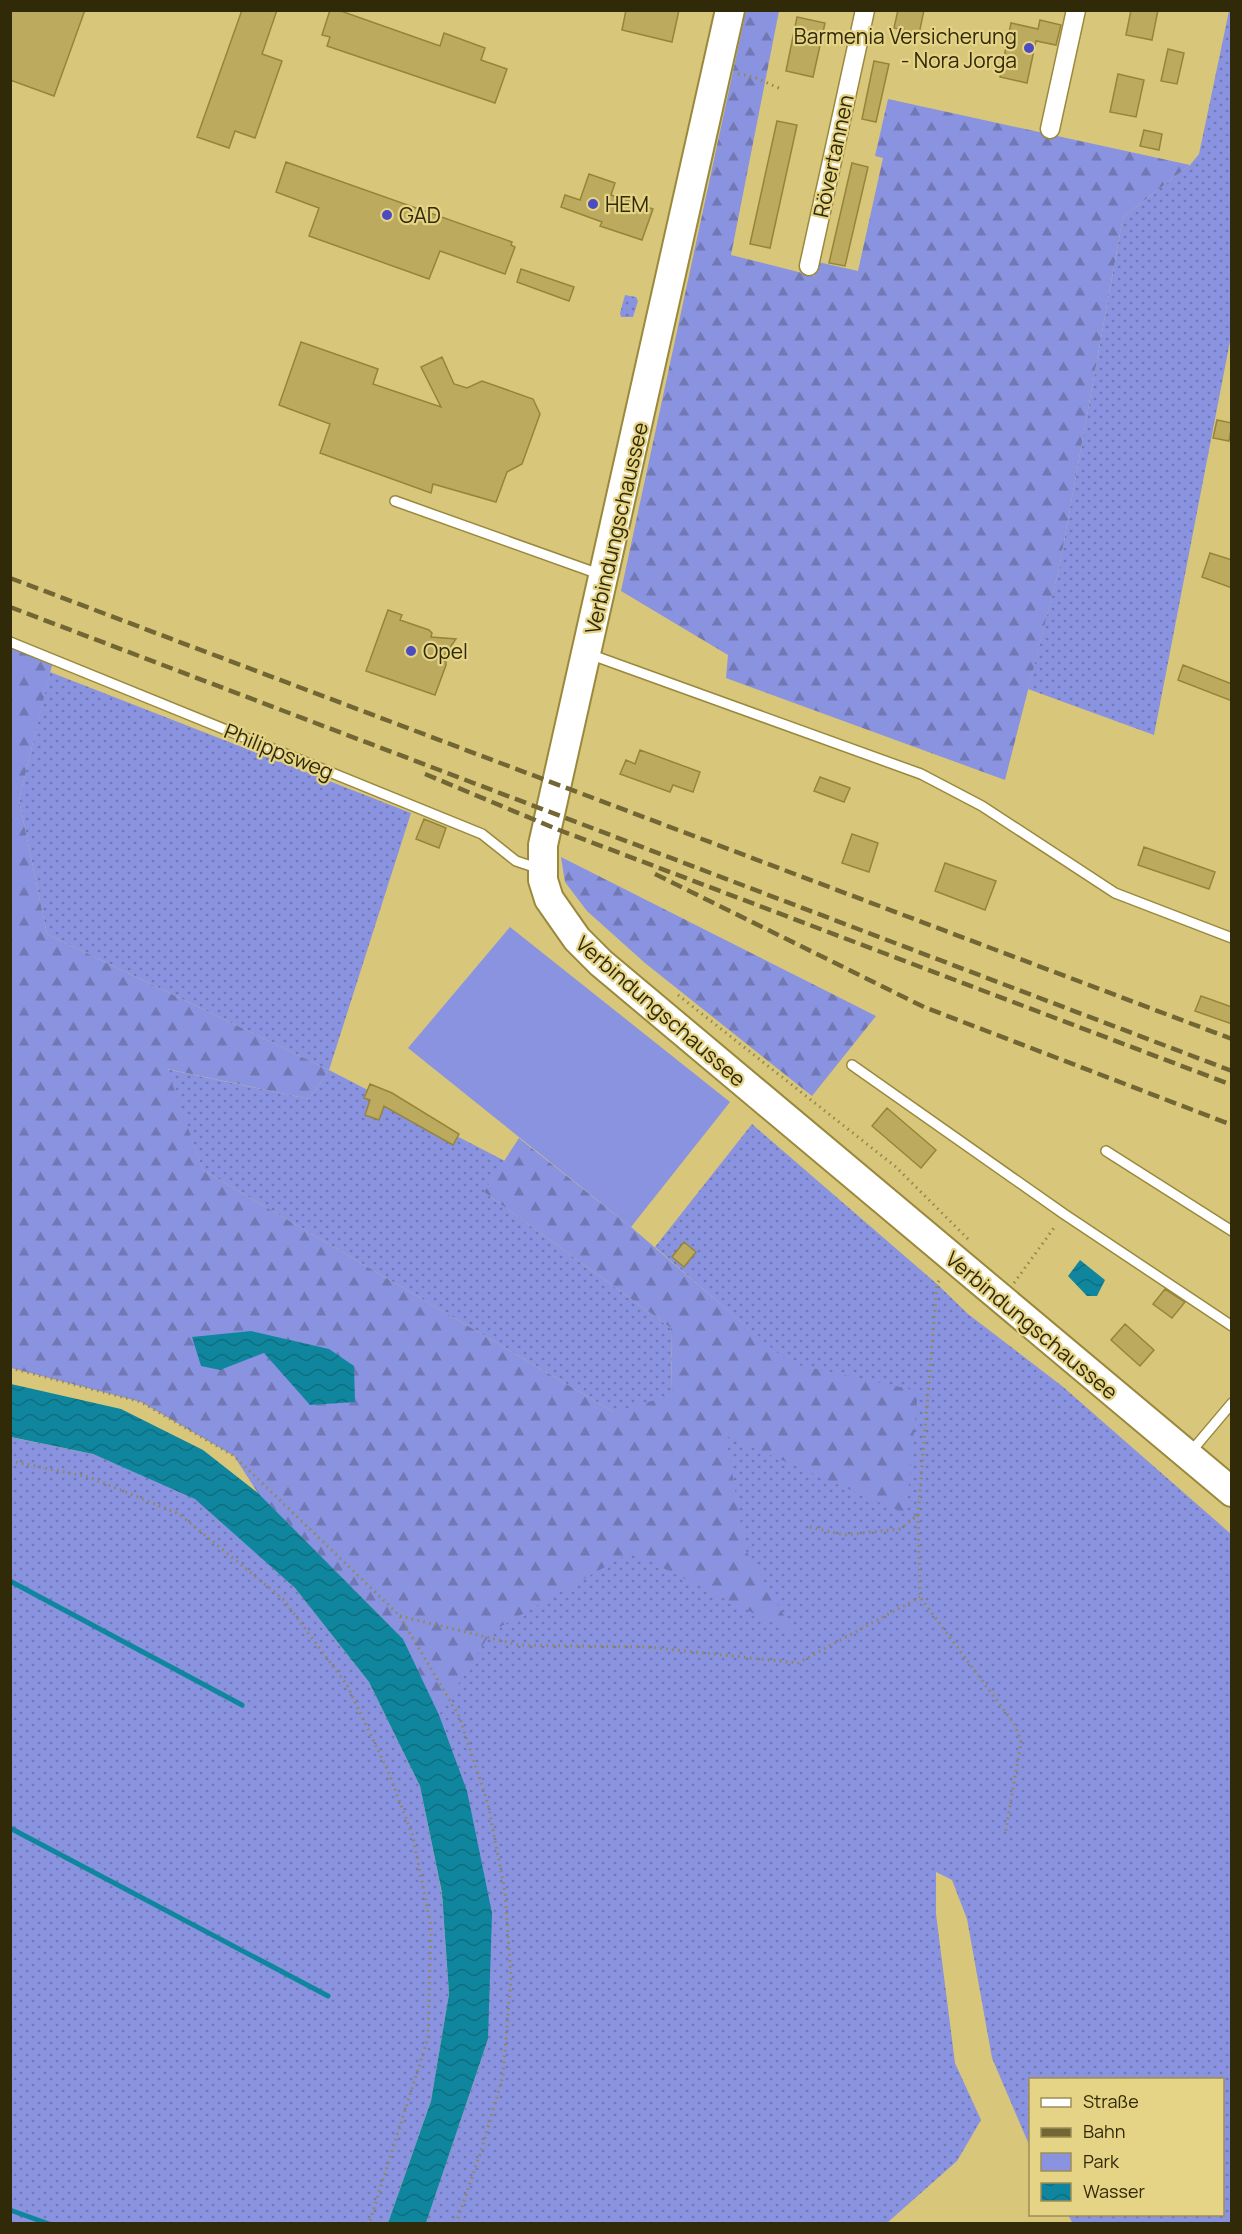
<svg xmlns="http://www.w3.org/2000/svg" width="1242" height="2234" viewBox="0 0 1242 2234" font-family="Manrope,sans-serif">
<defs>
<pattern id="green-dots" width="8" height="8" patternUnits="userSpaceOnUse" patternTransform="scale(1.5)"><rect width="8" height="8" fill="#8993e0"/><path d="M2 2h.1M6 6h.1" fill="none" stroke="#7178b4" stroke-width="1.8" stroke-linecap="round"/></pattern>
<pattern id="forest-firs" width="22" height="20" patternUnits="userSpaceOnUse" patternTransform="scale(1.5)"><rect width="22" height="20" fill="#8993e0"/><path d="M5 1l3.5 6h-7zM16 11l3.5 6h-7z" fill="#7178b4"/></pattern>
<pattern id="water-waves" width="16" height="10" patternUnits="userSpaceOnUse" patternTransform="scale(1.5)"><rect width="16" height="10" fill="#0f869e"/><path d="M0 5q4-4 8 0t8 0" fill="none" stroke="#0f6e7f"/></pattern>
</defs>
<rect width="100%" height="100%" fill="#d8c67a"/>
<path fill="url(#green-dots)" d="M1229 11H1231V336L1154 735 1028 689 1059 569 1123 217 1190 165 1199 154Z
M625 295 636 297 638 301 633 317H621L620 313Z
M50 672 411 813 329 1070 505 1161 484 1192 671 1328 672 1395 788 1363 655 1247 752 1124 937 1284 968 1314 1062 1386 1231 1534V2223L1072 2222 1068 2215 1222 2214V2080H1030V2147L992 2058 967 1919 952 1880 936 1872V1914L955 2063 981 2120 957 2161 887 2223H426L488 2039 403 1639 258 1493 614 1412 203 1170 166 1069 309 1099 329 1070 47 934 19 800Z
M10 1437 93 1454 195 1498 295 1588 369 1682 420 1786 442 1894 449 1994 431 2101 388 2223H11Z"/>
<path fill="url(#forest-firs)" d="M746 11H779L731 255 814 276 818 262 858 271 883 158 875 156 888 99 1190 165 1123 217 1059 569 1005 780 726 678 728 655 621 591Z
M10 642 53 661 19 800 47 934 329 1070 309 1099 167 1069 203 1170 614 1412 672 1395 671 1328 484 1192 519 1138 631 1227 789 1363 918 1391 906 1514 726 1436 745 1549 795 1634 631 1552 491 1632 439 1715 403 1639 258 1493 234 1456 141 1402 11 1368Z
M561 857 876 1016 812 1096 645 963 587 911 565 882Z"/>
<path fill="#8993e0" d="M510 927 730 1102 631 1227 408 1048Z"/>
<path fill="url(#water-waves)" d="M1080 1260 1105 1280 1097 1296H1087L1068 1276Z
M251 1331 329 1349 354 1366 355 1402 310 1405 264 1353 220 1370 201 1366 192 1337Z
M11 1384 121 1409 203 1450 258 1493 403 1639 439 1715 467 1791 492 1913 488 2039 426 2223H388L431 2101 449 1994 442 1893 420 1786 369 1682 295 1588 195 1499 93 1454 11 1437Z"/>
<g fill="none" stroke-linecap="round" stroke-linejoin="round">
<path stroke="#0f869e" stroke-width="5" d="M10 1581 242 1705
M10 1828 328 1996
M10 2210 49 2224"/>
</g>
<path fill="#bcab5f" stroke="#968538" stroke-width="1.5" d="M10 10H85L54 96 10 80Z
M242 10H277L262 54 282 61 255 138 235 131 229 148 197 137Z
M330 10H338L440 46 444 33 485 48 481 60 507 69 495 103 327 46 330 37 322 35Z
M626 10H679L672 42 622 30Z
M898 10H924L919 34 894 28Z
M1131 10H1158L1152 40 1126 35Z
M797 17 825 23 813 77 786 71Z
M1040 20 1061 25 1056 45 1036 41 1027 83 1000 77 1011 23 1038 29Z
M1168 49 1184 53 1177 84 1161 81Z
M874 61 889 64 876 122 862 119Z
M1118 74 1144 80 1136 117 1110 112Z
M777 121 797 125 770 248 750 244Z
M1144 130 1162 134 1159 150 1140 146Z
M286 162 512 242 511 245 515 247 505 274 440 251 429 279 309 236 319 208 276 192Z
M852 163 868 167 845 266 829 263Z
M589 174 615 183 611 195 653 209 642 240 600 226 602 222 561 207 565 195 580 200Z
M521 269 574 287 569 301 517 282Z
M301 342 378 369 373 384 441 407 421 367 442 357 454 384 467 388 482 381 533 399 540 414 522 464 507 472 496 502 433 484 431 493 320 453 330 424 279 405Z
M1217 420 1232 423 1229 441 1213 438Z
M1210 553 1232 560V588L1202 577Z
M388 610 402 615 400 620 429 630 432 633 431 637 456 639 441 660 446 662V665L435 695 366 671Z
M1183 665 1232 684V701L1178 680Z
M640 750 700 772 693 792 673 785 670 792 620 774 626 760 635 764Z
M820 777 850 788 844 802 814 791Z
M424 819 446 828 439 848 416 839Z
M852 834 878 843 869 872 842 863Z
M1144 847 1215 872 1209 889 1138 865Z
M945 863 996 881 985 910 935 891Z
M1201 996 1232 1007V1024L1195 1011Z
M370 1084 392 1093 459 1134 453 1145 384 1106 379 1120 365 1115 370 1100 364 1098Z
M887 1108 936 1150 921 1168 872 1126Z
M684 1242 696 1252 684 1267 672 1257Z
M1165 1289 1185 1302 1172 1318 1153 1304Z
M1125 1324 1154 1350 1140 1366 1111 1340Z"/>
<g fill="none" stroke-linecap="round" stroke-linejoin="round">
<defs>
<path id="lane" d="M395 501 599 574
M10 642 482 834 516 861 540 869
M589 654 921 774 982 806 1115 893 1232 938
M852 1065 1064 1214 1232 1326
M1106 1151 1232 1231
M1189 1454 1232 1403"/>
<path id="street" d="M1050 129 1076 10
M809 266 865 10"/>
<path id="primary" d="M730 10 543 845V880L549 899 577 939 601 963 1232 1492"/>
</defs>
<use href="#lane" stroke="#9a893c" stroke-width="12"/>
<use href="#street" stroke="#9a893c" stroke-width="21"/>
<use href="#primary" stroke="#9a893c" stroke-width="32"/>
<path stroke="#95884d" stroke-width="3" stroke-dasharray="1.5 4.5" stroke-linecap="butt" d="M738 74 754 77 781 89
M678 995 896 1167 971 1242
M1014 1283 1056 1225
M10 1368 141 1402 234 1456 399 1615 459 1716 488 1804 505 1892 511 1978 503 2075 483 2145 456 2224
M10 1461 89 1477 179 1514 283 1599 347 1685 388 1771 413 1837 431 1927 428 2038 369 2224
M918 1515 920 1597 1015 1725 1021 1742 1005 1835
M810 1527 844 1535 900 1529 918 1515 937 1284 941 1278
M400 1616 519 1645 648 1647 798 1663 920 1597"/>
<use href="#lane" stroke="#fff" stroke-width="9"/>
<use href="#street" stroke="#fff" stroke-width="18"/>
<use href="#primary" stroke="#fff" stroke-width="28"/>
<path stroke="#726635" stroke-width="4.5" stroke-dasharray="12 6" stroke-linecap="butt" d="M10 578 1232 1039
M10 607 1232 1071
M425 774 559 830 1232 1085
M655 874 924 1007 1232 1125"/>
</g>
<g fill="#4b4cc2" stroke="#e5d386" stroke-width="2">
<circle cx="1029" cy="48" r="6"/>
<circle cx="593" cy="204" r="6"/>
<circle cx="387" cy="215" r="6"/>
<circle cx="411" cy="651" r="6"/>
</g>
<g text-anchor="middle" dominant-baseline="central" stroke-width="4.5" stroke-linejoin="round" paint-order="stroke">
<g font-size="21" fill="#312a09" stroke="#e5d386" text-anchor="start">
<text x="1017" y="36" text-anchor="end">Barmenia Versicherung<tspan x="1017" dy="24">- Nora Jorga</tspan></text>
<text x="605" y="204">HEM</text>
<text x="399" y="215">GAD</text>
<text x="423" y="651">Opel</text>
</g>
<g font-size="21" fill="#312a09" stroke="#e5d386">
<text transform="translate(833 156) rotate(-78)">Rövertannen</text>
<text transform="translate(616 528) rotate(-77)">Verbindungschaussee</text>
<text transform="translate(279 751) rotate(22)">Philippsweg</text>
<text transform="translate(661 1011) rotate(41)">Verbindungschaussee</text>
<text transform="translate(1032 1325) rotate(40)">Verbindungschaussee</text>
</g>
</g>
<rect width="1242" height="2234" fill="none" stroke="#312a09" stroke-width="24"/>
<rect x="1029" y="2078" width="195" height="138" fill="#e5d386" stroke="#9d8f54" stroke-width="1.5"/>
<rect x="1041" y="2098" width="30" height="9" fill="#ffffff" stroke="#9d8f54" stroke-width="1.5"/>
<text x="1083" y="2108" font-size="18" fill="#312a09">Straße</text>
<rect x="1041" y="2128" width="30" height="9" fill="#726635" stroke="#9d8f54" stroke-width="1.5"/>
<text x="1083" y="2138" font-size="18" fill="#312a09">Bahn</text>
<rect x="1041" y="2153" width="30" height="18" fill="#8993e0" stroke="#9d8f54" stroke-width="1.5"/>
<text x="1083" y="2168" font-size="18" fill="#312a09">Park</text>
<rect x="1041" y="2183" width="30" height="18" fill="url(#water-waves)" stroke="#9d8f54" stroke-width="1.5"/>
<text x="1083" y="2198" font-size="18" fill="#312a09">Wasser</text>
</svg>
